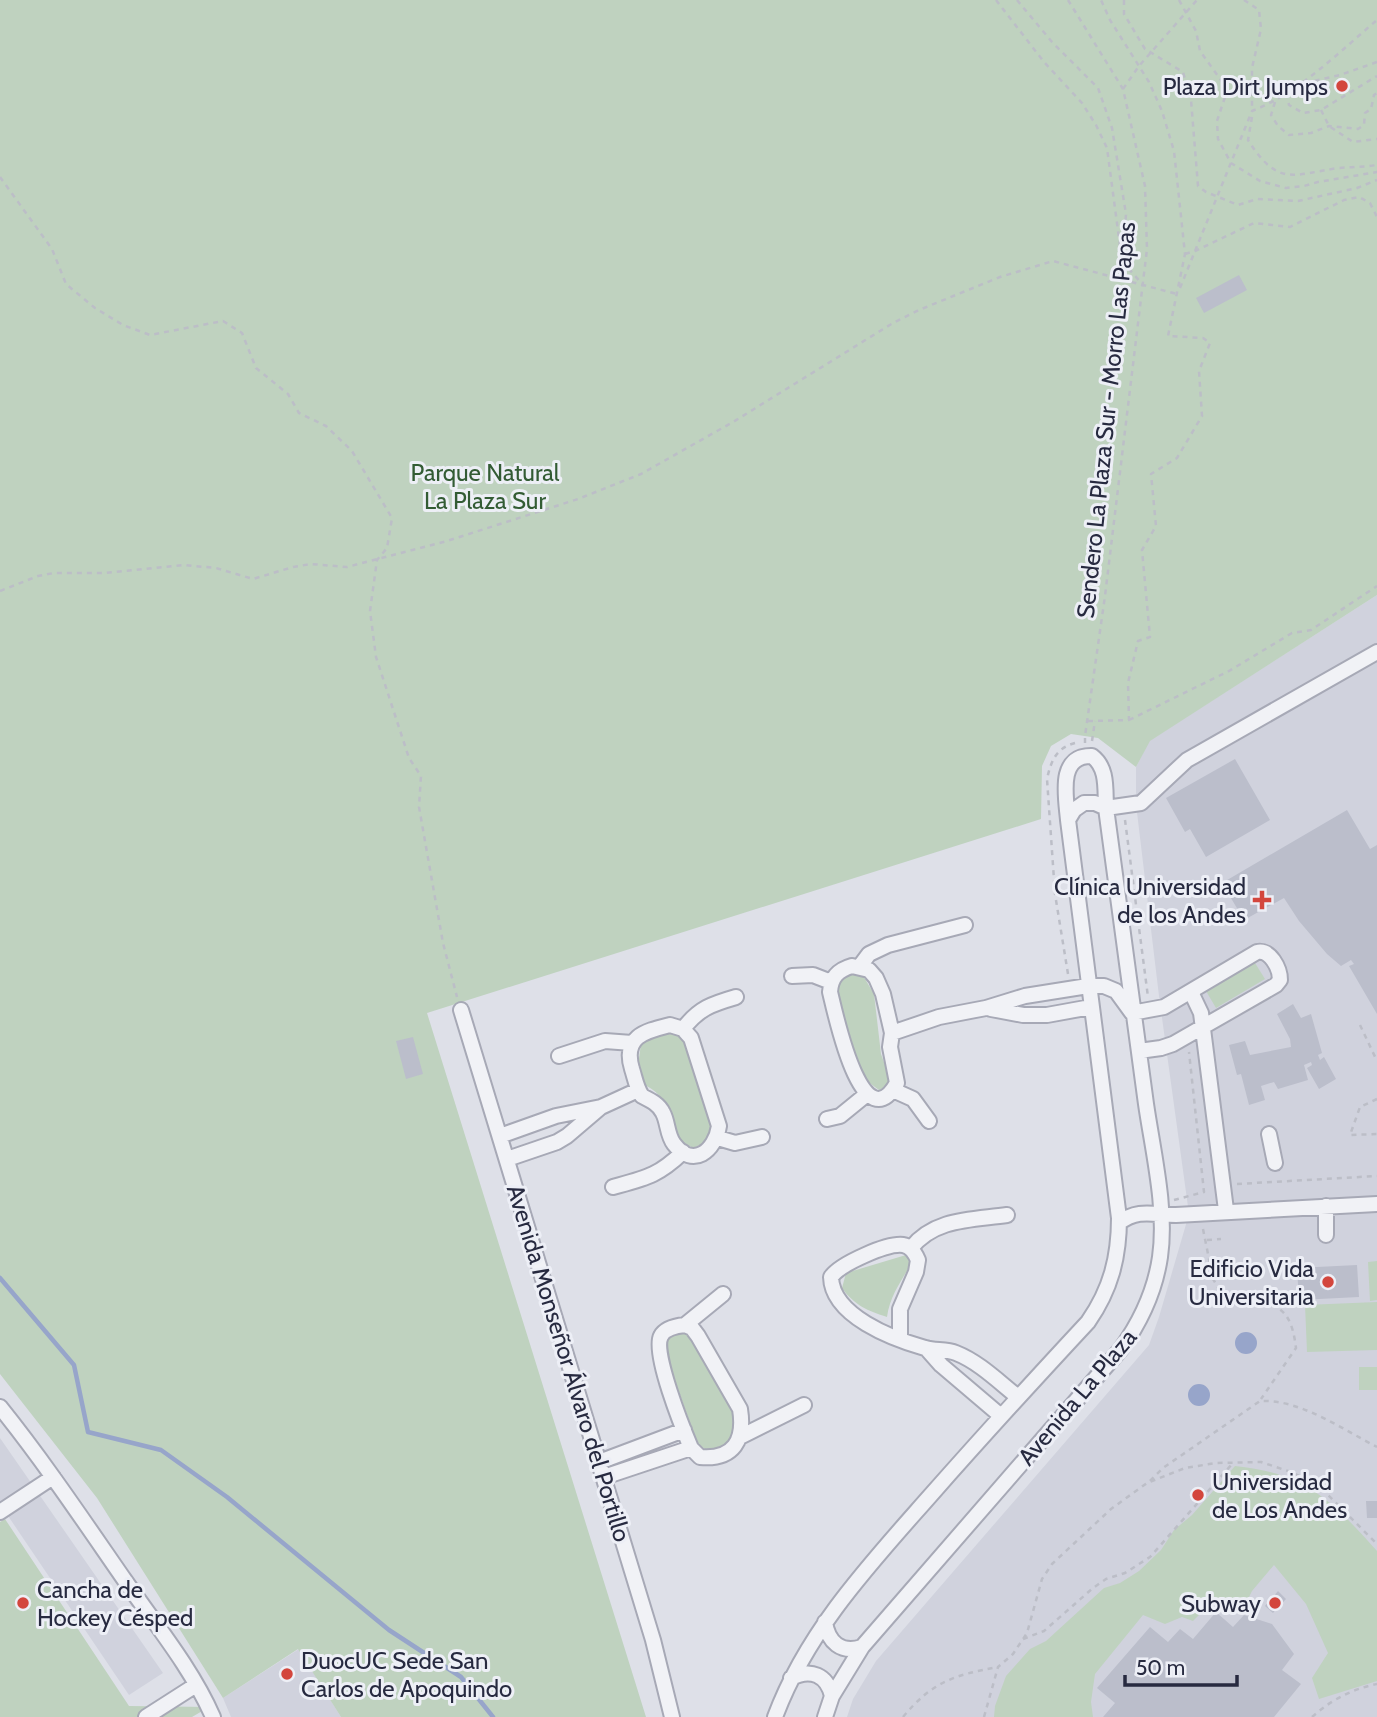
<svg xmlns="http://www.w3.org/2000/svg" width="1377" height="1717" viewBox="0 0 1377 1717" font-family="Cabin,sans-serif">
<rect width="100%" height="100%" fill="#dee0e8"/>
<path fill="#d0d2dd" d="M1377 595V1717H847L853 1699 876 1661 1149 1345 1159 1317 1189 1214 1159 996 1136 804V767L1149 741Z
M0 1438 163 1673 129 1695 0 1504Z
M299 1649 341 1717H231L223 1698Z"/>
<path fill="#bfd2bf" d="M0 0H1377V595L1150 741 1136 767 1098 738 1071 734 1051 746 1042 766 1041 819 427 1013 646 1717H341L298 1649 223 1698 97 1498 0 1374Z
M1255 963 1265 979 1216 1008 1206 991Z
M847 973 862 974 874 994 881 1054 892 1084 879 1090 863 1078 835 987Z
M678 1033 694 1047 714 1119 709 1141 693 1148 679 1140C671 1115 669 1097 643 1084L638 1065 641 1044 660 1035Z
M906 1255 912 1263C901 1281 890 1296 887 1317 868 1311 854 1305 842 1288L846 1273Z
M1377 1261V1300L1370 1301 1368 1262Z
M1377 1302V1350L1307 1352 1305 1305Z
M683 1328 694 1335 736 1420 732 1439 723 1448 709 1452 697 1443 665 1352 667 1336Z
M1359 1367H1377V1390H1359Z
M1235 1466C1306 1473 1332 1501 1377 1551V1681L1319 1699 1312 1678 1328 1653 1306 1604 1274 1565 1252 1591 1245 1605H1209L1193 1621 1182 1617 1165 1624 1143 1615 1095 1674 1091 1702 1093 1717H994L995 1706 1006 1676 1030 1649 1046 1641 1104 1588 1120 1583 1139 1571 1161 1550 1174 1530 1192 1515Z
M5 1519 129 1706 209 1707 192 1717H0V1522Z"/>
<path fill="#97a5ca" d="M1235 1343a11 11 0 1 1 22 0a11 11 0 1 1-22 0Z
M1188 1395a11 11 0 1 1 22 0a11 11 0 1 1-22 0Z"/>
<g fill="none" stroke-linecap="round" stroke-linejoin="round">
<path stroke="#97a5ca" stroke-width="4.5" d="M0 1278 74 1365 88 1432 161 1450 227 1497 389 1630 461 1677 493 1717"/>
</g>
<path fill="#bbbecb" d="M1239 275 1247 290 1204 313 1196 298Z
M1235 759 1270 820 1206 857 1190 829 1185 832 1166 798Z
M1347 810 1370 849 1377 845V1014L1349 966 1354 964 1351 960 1341 966 1327 954 1299 921 1284 898 1244 920 1222 883Z
M1293 1004 1301 1018 1311 1014 1322 1053 1318 1055 1320 1060 1324 1057 1336 1079 1319 1089 1307 1068 1312 1065 1311 1062 1304 1065 1308 1080 1278 1089 1274 1082 1261 1086 1265 1100 1249 1105 1241 1074 1237 1075 1229 1045 1245 1041 1250 1055 1291 1047 1290 1039 1277 1014Z
M413 1037 423 1074 406 1079 396 1041Z
M1357 1265 1359 1297 1299 1300 1297 1268Z
M1366 1501H1377V1518H1367Z
M1278 1591 1286 1599 1273 1613 1265 1606Z
M1216 1612 1233 1627 1244 1615 1272 1624 1294 1654 1282 1670 1301 1684 1274 1717H1103L1115 1703 1097 1688 1150 1627 1168 1642 1180 1629 1193 1639Z"/>
<g fill="none" stroke-linecap="round" stroke-linejoin="round">
<defs>
<path id="minor" d="M1068 820 1074 810 1084 803H1095L1106 808 1141 803 1187 760 1377 652
M852 966 869 970 876 978 883 994 892 1033 890 1047 897 1083C862 1144 835 1012 830 992 831 977 838 970 852 966Z
M860 966 869 954 888 945 965 925
M792 976 813 975 831 982
M1191 992 1201 1013 1226 1210
M991 1009 1023 1015H1047L1091 1007
M461 1010 653 1640 672 1717
M670 1025 683 1029 691 1038 719 1126C715 1151 693 1169 674 1144 667 1135 668 1122 663 1113 659 1104 650 1100 642 1096 636 1087 635 1078 632 1069 622 1036 646 1031 670 1025Z
M683 1029C699 1008 712 1004 736 997
M892 1033 939 1017 986 1008 1025 996 1088 986H1104L1116 991 1132 1013 1164 1007 1257 952C1270 949 1280 968 1280 980L1276 985 1173 1044 1161 1048 1139 1051
M559 1056 605 1041 632 1043
M893 1090 913 1099 929 1121
M827 1119 840 1116 867 1094
M1269 1134 1275 1163
M500 1136 556 1116 601 1107
M718 1138 735 1143 762 1137
M507 1159 557 1142 567 1136 601 1107 638 1090
M613 1187C646 1178 658 1176 683 1152
M1119 1223C1138 1208 1154 1215 1176 1215L1377 1204
M1326 1235V1206
M911 1248C935 1218 972 1220 1007 1215
M685 1325 692 1328 698 1336 740 1409C745 1440 734 1460 700 1457L691 1448C683 1429 652 1352 661 1336 665 1328 676 1326 685 1325Z
M685 1325 723 1294
M900 1338V1309L916 1272 918 1260C915 1253 911 1246 903 1245 887 1243 840 1264 831 1277 832 1316 893 1339 925 1348 935 1351 946 1349 956 1353 979 1362 999 1382 1018 1397
M926 1348 941 1365 1001 1416
M0 1407C45 1463 85 1523 126 1582 156 1625 192 1669 213 1717
M740 1437 804 1405
M599 1462 684 1430
M604 1477 691 1448
M0 1512 53 1477
M825 1622C828 1642 841 1654 862 1647
M791 1678C811 1668 827 1675 832 1696
M146 1717 196 1685
M775 1717C807 1631 870 1564 930 1496 982 1437 1035 1379 1088 1322 1111 1289 1119 1257 1119 1218L1068 820C1066 797 1057 755 1092 756 1108 768 1105 789 1106 808 1119 906 1132 1005 1146 1104 1153 1152 1167 1209 1160 1257 1155 1291 1141 1321 1121 1349L862 1647 832 1696 825 1717"/>
</defs>
<use href="#minor" stroke="#a7a9b6" stroke-width="18"/>
<path stroke="#bcbec7" stroke-width="2.5" stroke-dasharray="5 5" stroke-linecap="butt" d="M996 0 1044 62 1082 103 1096 125 1107 148 1122 261 1143 285 1177 294
M1017 0 1052 42 1098 88 1112 128 1126 214 1123 255
M1068 0 1123 89 1145 186 1147 249 1105 596 1085 736V744
M1124 0V14L1145 49 1183 72 1191 100 1198 186 1206 192 1238 205 1257 199 1298 201 1357 188 1377 180
M1179 0 1196 31 1200 51 1223 83 1226 94 1217 121 1218 139 1231 163 1260 181 1286 188 1304 186 1318 182 1377 172
M1244 0 1259 10 1261 29 1252 68V110
M1305 83 1340 75 1377 62
M1123 89 1139 66 1197 0
M1287 93 1289 105 1303 113 1321 110 1377 76
M1275 102 1271 115 1278 126 1289 135 1311 133 1329 126 1358 129 1364 125 1365 113 1371 109 1374 95 1377 93
M1321 110 1329 126 1353 142 1377 139
M1252 117 1248 140C1278 187 1292 175 1338 168 1351 167 1364 167 1377 165
M0 177 52 249 66 284 95 308 123 325 150 335 223 321 242 333 256 368 288 394 299 413 326 426 352 451 392 518 387 548 377 560 370 611 376 657 409 758 421 776 419 807 443 943 457 997
M1185 254 1195 251 1254 223 1290 227 1344 200 1359 197 1370 203 1377 217
M1180 288 1252 111C1300 92 1338 53 1377 20
M0 591 38 576 54 573H104L184 565 216 568 253 579 293 567 311 564 347 567 447 541 578 499 641 474 733 422 893 323 919 310 1000 277 1053 261 1143 285
M1129 720 1229 671 1292 633 1311 630 1377 586
M1088 721 1129 720 1128 683 1138 641 1150 637 1142 550 1156 526 1151 474 1177 458 1202 416 1199 371 1210 343 1203 338 1168 336 1185 254 1174 151 1162 111 1149 82 1110 20 1101 0
M1092 741 1095 721
M1125 820 1148 997
M1068 974 1055 894 1047 779C1051 761 1056 748 1075 743
M1360 1025 1377 1061
M1377 1099 1360 1107 1350 1135 1377 1134
M1237 1184 1377 1176
M1174 1200 1204 1192 1189 1052
M1203 1229 1213 1279 1223 1296C1263 1310 1289 1290 1296 1348L1261 1399
M1207 1240 1221 1239
M1150 1481 1163 1468 1260 1401C1300 1399 1342 1429 1377 1447
M1023 1639 1044 1631 1093 1588 1106 1579 1125 1573 1150 1557 1232 1464
M903 1717C932 1682 954 1675 998 1667
M984 1717 998 1667 1013 1654 1027 1633 1042 1579 1052 1564 1111 1509 1147 1483 1185 1468 1216 1463 1261 1462 1291 1472 1319 1486 1377 1544
M1312 1717C1331 1700 1352 1689 1377 1684"/>
<use href="#minor" stroke="#f1f2f6" stroke-width="14"/>
</g>
<g fill="#d3463d" stroke="#edeff6" stroke-width="2.5">
<circle cx="1342" cy="86" r="7"/>
<path d="M1258.5 889.5h7v7h7v7h-7v7h-7v-7h-7v-7h7z"/>
<circle cx="1328" cy="1282" r="7"/>
<circle cx="1198" cy="1495" r="7"/>
<circle cx="23" cy="1603" r="7"/>
<circle cx="1275" cy="1603" r="7"/>
<circle cx="287" cy="1674" r="7"/>
</g>
<g text-anchor="middle" dominant-baseline="central" stroke-width="6" stroke-linejoin="round" paint-order="stroke">
<g font-size="24" fill="#272a40" stroke="#edeff6" text-anchor="end">
<text x="1328" y="86">Plaza Dirt Jumps</text>
<text x="1246" y="886">Clínica Universidad<tspan x="1246" dy="28">de los Andes</tspan></text>
<text x="1314" y="1268">Edificio Vida<tspan x="1314" dy="28">Universitaria</tspan></text>
<text x="1212" y="1481" text-anchor="start">Universidad<tspan x="1212" dy="28">de Los Andes</tspan></text>
<text x="37" y="1589" text-anchor="start">Cancha de<tspan x="37" dy="28">Hockey Césped</tspan></text>
<text x="1261" y="1603">Subway</text>
<text x="301" y="1660" text-anchor="start">DuocUC Sede San<tspan x="301" dy="28">Carlos de Apoquindo</tspan></text>
</g>
<g font-size="24" fill="#272a40" stroke="#edeff6">
<text transform="translate(1106 420) rotate(-84)">Sendero La Plaza Sur - Morro Las Papas</text>
<text transform="translate(569 1363) rotate(73)">Avenida Monseñor Álvaro del Portillo</text>
<text transform="translate(1077 1397) rotate(-50)">Avenida La Plaza</text>
</g>
<g font-size="24" fill="#335c34" stroke="#edeff6">
<text x="485" y="472">Parque Natural<tspan x="485" dy="28">La Plaza Sur</tspan></text>
</g>
</g>
<path d="M1125 1675v10h112v-10" fill="none" stroke="#272a40" stroke-width="3.5"/>
<text x="1136" y="1675" font-size="21" fill="#272a40" stroke="#edeff6" stroke-width="5" paint-order="stroke">50 m</text>
</svg>
